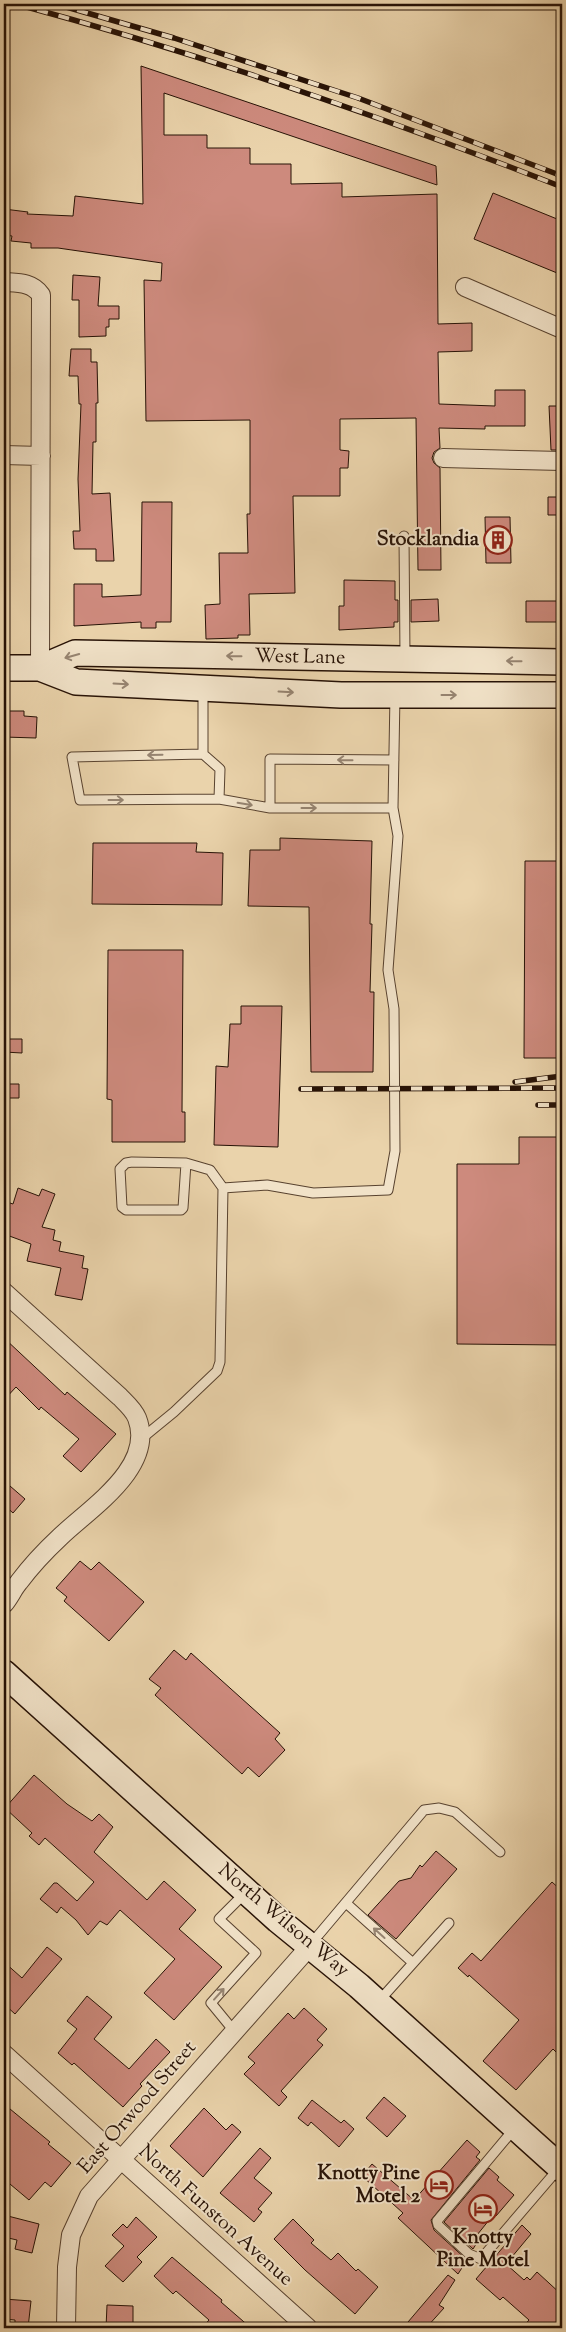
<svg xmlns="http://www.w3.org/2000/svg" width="566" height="2332" viewBox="0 0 566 2332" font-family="'Sorts Mill Goudy',serif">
<rect width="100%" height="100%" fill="#ead3ab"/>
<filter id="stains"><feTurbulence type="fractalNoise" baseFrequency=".004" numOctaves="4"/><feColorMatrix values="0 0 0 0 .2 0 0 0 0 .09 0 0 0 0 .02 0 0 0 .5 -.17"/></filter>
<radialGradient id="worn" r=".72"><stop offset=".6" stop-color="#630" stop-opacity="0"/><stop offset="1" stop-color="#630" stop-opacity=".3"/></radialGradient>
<path fill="#cd8a7d" stroke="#271206" d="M141 66 436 166 437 185 164 93V135H207V148H250V164H291V184L342 183V197L437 194 438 324 472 323V351L438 352 439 404 495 406V390H525V426H485V429L439 428 440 448 434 452 432 458 434 463 440 468 441 570H418L416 418 340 419V450L349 451 348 468H340V496H293L295 593 249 594 250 635H238V638L206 639 205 605 220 604 219 553H248L247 514H250V420L146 421 144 280 161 281 162 263 58 248H31V243L11 241 12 236 4 235V209L28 212 27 214 73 216 75 196 143 204Z
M493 193 562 221V275L474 239Z
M73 275 100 277 98 306H119V319H109V327H106V336L79 337V300H72Z
M71 349H91V362H97L98 403H96V442H93L92 494 110 493 114 561H96V549H74L73 531H80L78 479 81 404H79L78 376H69Z
M549 406H562V450H551Z
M548 497H562V515H548Z
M142 502H172L171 622H156V628H141V622L74 626V584H102V597L141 595Z
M485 517H510L511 563H486Z
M344 580 395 581V600H398V622H394V627L339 630V606H344Z
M438 599 439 621 411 622V600Z
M526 601H562V622H526Z
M7 711H24V716L37 717 36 738 4 737V718H6Z
M280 838 372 841 370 924H372L370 992H374L373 1072H311L309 907 248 906 250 850H280Z
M93 843H197L196 852 223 853 222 905 92 904Z
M525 861H562V1058H524Z
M108 950H183L182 1112H185V1142H112V1100L107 1099Z
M241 1006H282L278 1147 214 1145 216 1066 228 1067 230 1024H241Z
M4 1039H22V1053L4 1052Z
M4 1084H19V1098H4Z
M519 1137H562V1345L457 1344V1164H519Z
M18 1188 39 1196 42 1189 55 1194 42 1227 55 1230 53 1240 61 1242 59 1251 84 1256 82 1268 88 1269 82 1300 55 1295 61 1268 27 1261 31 1244 4 1234V1201L13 1204Z
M4 1338 65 1395 67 1392 116 1434 81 1472 63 1456 79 1439 41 1407 39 1410 16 1387 4 1400Z
M10 1486 25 1499 13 1513 4 1505V1494Z
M80 1561 91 1570 99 1562 144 1602 109 1641 64 1601 67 1597 56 1588Z
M174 1650 186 1660 191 1653 280 1733 275 1739 285 1750 259 1777 248 1767 242 1774 155 1695 161 1688 149 1679Z
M34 1775 67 1804 92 1821 99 1814 113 1827 94 1852 147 1900 164 1881 196 1910 179 1929 222 1967 174 2020 144 1993 175 1959 120 1910 107 1925 100 1921 88 1935 76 1920 61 1907 57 1913 40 1899 54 1883H57L77 1901 94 1882 45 1838 39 1845 29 1836 32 1833 5 1808Z
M436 1851 457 1869 396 1939 368 1915 399 1881 411 1878 420 1865 422 1867Z
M552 1882 562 1891V2058L553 2049 516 2090 483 2061 519 2020 469 1975 468 1977 458 1968 472 1953 481 1961Z
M47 1947 62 1959 15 2014 4 2004V1962L22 1978Z
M87 1996 112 2017 94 2039 129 2069 156 2039 170 2052 140 2084 142 2086 123 2107 74 2063 72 2065 58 2053 77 2029 67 2021Z
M304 2008 327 2029 317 2040 323 2045 281 2091 287 2097 279 2106 244 2074 255 2063 248 2057 288 2013 294 2019Z
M384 2097 406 2116 387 2137 366 2118Z
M312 2100 341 2123 344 2120 354 2129 339 2147 311 2122 308 2126 298 2118Z
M4 2104 50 2142 48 2144 71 2163 51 2187 45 2182 29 2200 4 2179Z
M204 2108 226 2130 232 2124 241 2132 203 2177 170 2146Z
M467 2140 480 2152 476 2157 480 2160 431 2220 434 2230 467 2260 458 2274 398 2218 403 2213 362 2176 372 2164 414 2200Z
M260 2148 271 2158 254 2178 272 2193 258 2209 262 2212 254 2222 220 2193Z
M489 2168 499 2177 497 2180 514 2195 496 2216 494 2214 477 2235 480 2238 473 2249 444 2222Z
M4 2215 39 2224 32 2253 15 2249 17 2240 4 2237Z
M136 2217 157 2237 137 2257 142 2262 123 2282 105 2266 124 2246 112 2235 123 2224 127 2228Z
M293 2219 314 2240 311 2243 331 2260 338 2253 356 2271 358 2269 378 2287 355 2314 305 2270 274 2239Z
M522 2225 531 2234 506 2264 524 2280 527 2277 530 2280 537 2272 562 2295V2328H522L529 2320 503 2297 500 2300 476 2279Z
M172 2257 222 2300 221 2302 251 2328H202L209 2320 176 2291 173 2294 154 2276Z
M448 2275 455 2280 439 2305 444 2308 426 2328H415L408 2322Z
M4 2299 31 2301 28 2328H15V2320L4 2319Z
M107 2305 133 2306V2328H106Z"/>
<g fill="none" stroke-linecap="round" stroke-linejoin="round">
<defs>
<path id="lane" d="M404 536 405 657
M203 691V754L220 769 219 799 80 800 72 757 203 754
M219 799 270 808
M393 808H270V759L394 760
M186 1163 183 1208 181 1210H126L122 1207 120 1169 126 1163 132 1162 186 1163 210 1170 223 1188 267 1185 313 1193 388 1190 395 1151 394 1009 388 970 398 836 393 808 395 695
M141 1439 174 1412 217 1371 220 1362 223 1188
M346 1903 413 1963
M310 1945 424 1810 439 1808 455 1812 500 1852
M379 2001 449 1923
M234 2031 211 2003 256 1953 219 1919 246 1892
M514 2129 437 2221 438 2225 469 2254 481 2259 559 2168"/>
<path id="street" d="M4 282C18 283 32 282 41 295L40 668
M465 287 562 329
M4 455 41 456
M443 458 562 461
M4 1292 120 1397C126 1403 134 1410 137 1418 156 1467 90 1508 60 1537 45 1551 31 1566 19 1582 13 1589 10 1597 4 1604
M4 2054 308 2328
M66 2328 67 2267 71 2235 89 2196 310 1946"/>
<path id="secondary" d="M4 668H40L76 682 341 695H562
M40 668 75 653 562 662
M4 1673 278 1920 359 1986 562 2169"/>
</defs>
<use href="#lane" stroke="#58422f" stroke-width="11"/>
<use href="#street" stroke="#58422f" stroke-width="20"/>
<use href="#secondary" stroke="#271206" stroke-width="28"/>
<use href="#lane" stroke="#f1e2c8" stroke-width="9"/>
<use href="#street" stroke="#f1e2c8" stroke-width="18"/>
<use href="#secondary" stroke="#f1e2c8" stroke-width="25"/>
<defs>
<path id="rail" d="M16 4C202 54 383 117 562 187
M56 4 174 38 358 98 562 176
M515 1082 562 1076
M301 1089 562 1088
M538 1105H562"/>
</defs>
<use href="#rail" stroke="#271206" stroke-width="5.5"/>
<use href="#rail" stroke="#f1e2c8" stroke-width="4" stroke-dasharray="11" stroke-linecap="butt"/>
</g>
<defs><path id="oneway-shaft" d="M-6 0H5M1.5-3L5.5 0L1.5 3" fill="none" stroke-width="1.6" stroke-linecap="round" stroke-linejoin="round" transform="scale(1.25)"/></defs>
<g stroke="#968471">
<use href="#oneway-shaft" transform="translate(72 656) rotate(164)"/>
<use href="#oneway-shaft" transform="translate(234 656) rotate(-179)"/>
<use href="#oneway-shaft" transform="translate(514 661) rotate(-179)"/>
<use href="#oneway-shaft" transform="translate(121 684) rotate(3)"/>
<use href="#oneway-shaft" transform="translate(286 692) rotate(3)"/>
<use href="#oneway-shaft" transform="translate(449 695)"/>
<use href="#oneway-shaft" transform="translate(155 755) rotate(179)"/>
<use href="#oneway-shaft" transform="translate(345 760) rotate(-179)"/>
<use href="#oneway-shaft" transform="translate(116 800)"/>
<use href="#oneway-shaft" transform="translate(245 804) rotate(9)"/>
<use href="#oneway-shaft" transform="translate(309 808)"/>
<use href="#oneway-shaft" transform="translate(379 1933) rotate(-138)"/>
<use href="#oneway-shaft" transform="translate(219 1994) rotate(-48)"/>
</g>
<defs>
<symbol id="building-ring" viewBox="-11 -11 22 22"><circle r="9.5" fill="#f1e2c8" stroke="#8f2418" stroke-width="1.5"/><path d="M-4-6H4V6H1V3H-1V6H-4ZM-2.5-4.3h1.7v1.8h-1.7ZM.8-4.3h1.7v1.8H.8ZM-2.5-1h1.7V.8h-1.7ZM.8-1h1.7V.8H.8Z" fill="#8f2418"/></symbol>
<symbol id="hotel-ring" viewBox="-11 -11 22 22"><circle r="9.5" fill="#f1e2c8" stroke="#8f2418" stroke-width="1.5"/><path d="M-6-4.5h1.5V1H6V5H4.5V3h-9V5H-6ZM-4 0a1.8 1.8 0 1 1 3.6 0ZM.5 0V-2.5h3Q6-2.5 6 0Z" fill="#8f2418"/></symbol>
</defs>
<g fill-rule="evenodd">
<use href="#building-ring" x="482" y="524" width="32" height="32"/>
<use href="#hotel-ring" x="423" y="2169" width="32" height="32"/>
<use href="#hotel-ring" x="467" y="2193" width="32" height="32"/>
</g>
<g text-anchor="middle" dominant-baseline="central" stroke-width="4" stroke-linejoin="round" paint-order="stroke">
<g font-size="20" font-weight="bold" fill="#271206" stroke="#f1e2c8" text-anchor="end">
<text x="479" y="540">Stocklandia</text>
<text x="420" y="2174">Knotty Pine<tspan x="420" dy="23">Motel 2</tspan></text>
<text x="483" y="2238" text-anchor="middle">Knotty<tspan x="483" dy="23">Pine Motel</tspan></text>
</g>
<g font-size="20" fill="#271206" stroke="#f1e2c8">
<text transform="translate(300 658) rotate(1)">West Lane</text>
<text transform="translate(283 1921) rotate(40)">North Wilson Way</text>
<text transform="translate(138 2108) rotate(-49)">East Orwood Street</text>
<text transform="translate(215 2216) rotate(42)">North Funston Avenue</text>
</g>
</g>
<rect width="566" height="2332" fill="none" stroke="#ead3ab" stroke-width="20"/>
<rect x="5" y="5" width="556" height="2322" fill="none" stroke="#271206" stroke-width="2.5"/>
<rect x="10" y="10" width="546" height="2312" fill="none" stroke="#271206"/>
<rect width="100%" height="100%" filter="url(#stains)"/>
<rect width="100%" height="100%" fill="url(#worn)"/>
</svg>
